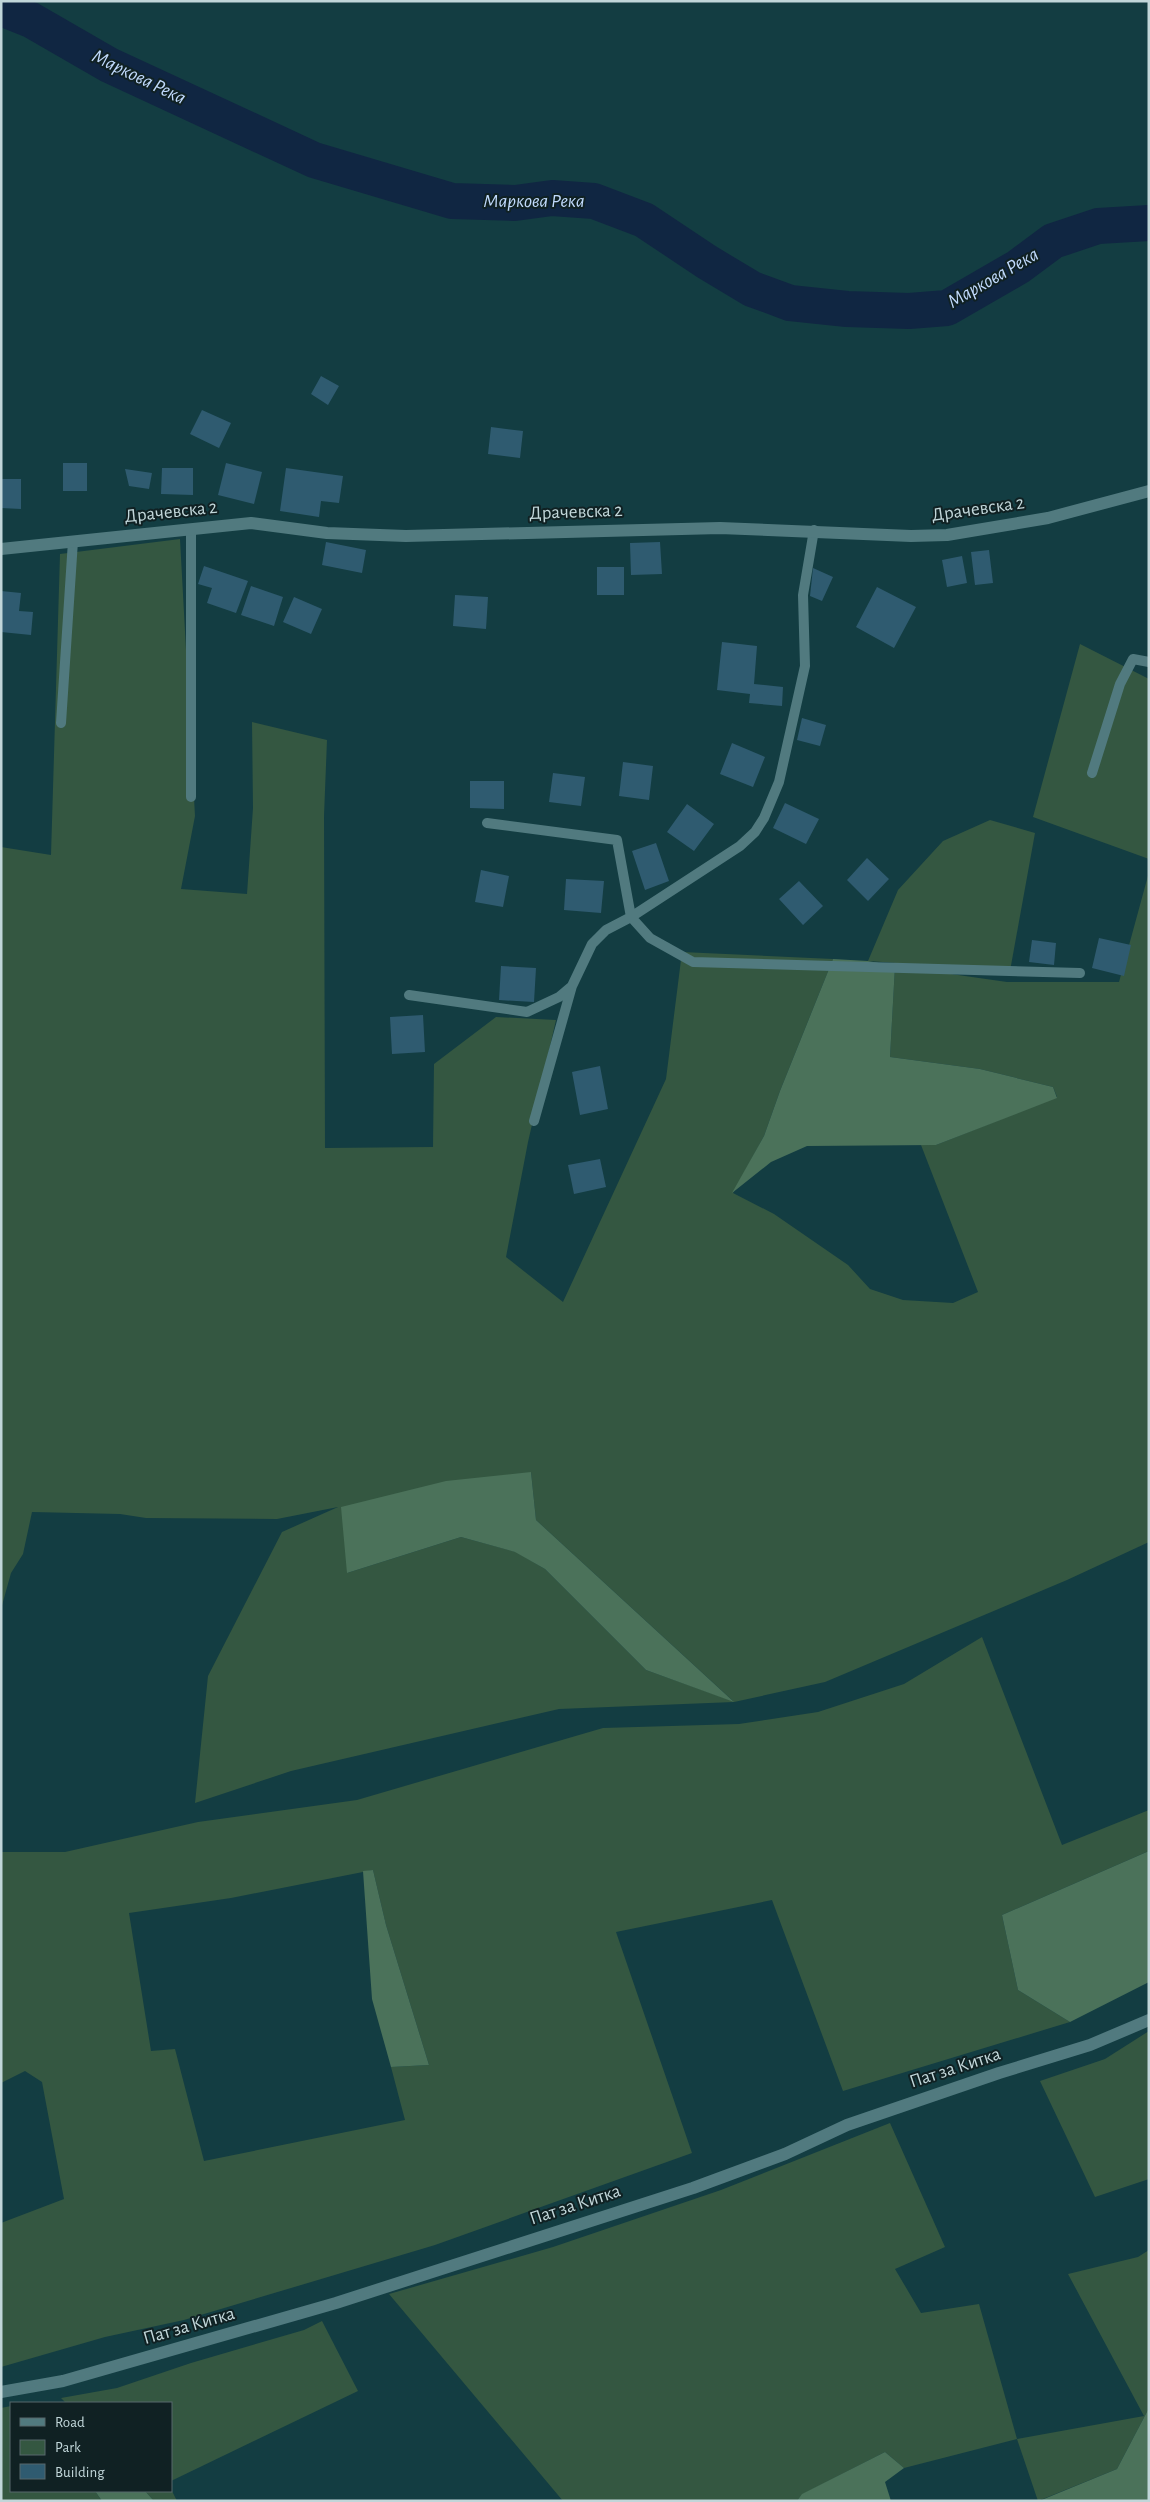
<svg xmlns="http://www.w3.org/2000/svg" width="1150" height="2502" viewBox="0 0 1150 2502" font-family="'Alegreya Sans',sans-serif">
<rect width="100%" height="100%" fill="#133d42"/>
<path fill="#345741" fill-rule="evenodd" d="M180 539 195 816 181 889 247 894 253 808 252 722 327 740 324 816 325 1148 433 1147 434 1064 496 1017 556 1020 528 1142 506 1257 563 1302 666 1079 682 952 833 959 780 1091 764 1136 733 1193 774 1214 848 1265 870 1289 903 1300 953 1303 978 1292 921 1145H936L1057 1097 1053 1087 980 1069 890 1057 895 966 1007 982H1119L1149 872V1542L1067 1580 825 1682 734 1702 559 1709 291 1771 195 1803 208 1676 282 1532 338 1507 277 1519 146 1518 120 1514 32 1512 23 1554 11 1573 1 1609V847L51 855 60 554ZM531 1472 536 1520 733 1701 646 1670 545 1569 516 1552 461 1537 347 1573Z
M1080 644 1149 679V859L1033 817Z
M990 820 1035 833 1010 971 868 961 898 890 943 841Z
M982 1637 1062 1845 1149 1810V1851L1002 1915 1018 1990 1070 2022 843 2091 772 1900 616 1932 692 2153 435 2245 184 2320 105 2337 1 2367V2223L64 2199 42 2082 25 2071 1 2083V1852H65L198 1822 357 1800 603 1728 739 1724 818 1712 904 1684ZM373 1870 386 1925 429 2065 391 2067 405 2120 204 2161 175 2049 151 2051 129 1913 231 1898Z
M1149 2031V2179L1095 2197 1040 2081 1105 2059Z
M890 2123 945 2247 895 2269 921 2313 979 2304 1017 2439 1144 2416 1068 2274 1138 2257 1149 2250V2408L1117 2469 1038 2501 1017 2439 904 2468 885 2452 803 2494 797 2501H563L389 2294 553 2247 721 2190Z
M322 2321 358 2391 171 2481V2403H66L61 2398 117 2388 191 2363 304 2330Z
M11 2406V2491H95L102 2501H1V2408Z
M171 2489 177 2501H154L145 2491Z"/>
<path fill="#4b725a" d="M833 959 868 961 895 966 890 1057 980 1069 1053 1087 1057 1098 936 1145 807 1146 771 1162 732 1193 764 1136 780 1091Z
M531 1472 536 1520 734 1702 646 1670 545 1569 515 1552 461 1537 347 1573 341 1507 446 1481Z
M1149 1851V1982L1070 2022 1018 1990 1002 1915Z
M373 1870 386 1925 429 2065 391 2067 372 1999 363 1871Z
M1149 2408V2501H1039L1117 2469Z
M885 2452 904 2468 885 2482 891 2501H797L802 2494Z
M95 2491H145L154 2501H102Z"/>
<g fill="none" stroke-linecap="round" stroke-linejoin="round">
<path stroke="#102642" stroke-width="36" d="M1 8 31 20 109 65 314 160 452 201 515 203 552 198 594 201 644 220 707 262 752 289 790 303 847 309 909 311 947 308 1018 267 1053 241 1098 226 1149 223"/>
</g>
<path fill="#2f5b70" d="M321 376 339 386 328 405 311 394Z
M202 410 231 423 219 448 190 434Z
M491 427 523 431 520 458 488 454Z
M63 463H87V491H63Z
M226 463 262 472 254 504 218 495Z
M162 468H193V495L161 494Z
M286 468 343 476 339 503 321 501 319 517 280 511Z
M125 469 152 473 149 489 129 486Z
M1 479H21V509L1 508Z
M326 542 366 550 362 573 322 565Z
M660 542 662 574 631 575 630 543Z
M989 550 993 583 975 585 971 552Z
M962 556 967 583 947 587 942 560Z
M204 566 248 581 236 613 207 603 212 588 198 584Z
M597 567H624V595H597Z
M813 568 833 577 822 601 810 596Z
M251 586 283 597 274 626 241 615Z
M877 587 916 607 894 648 856 627Z
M1 591 21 593 19 611 33 612 31 635 1 632Z
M455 595 488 597 486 629 453 626Z
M294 597 322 609 311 634 283 622Z
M722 642 757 646 754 684 783 687 782 706 749 703 750 694 717 690Z
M802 718 826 725 820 746 797 740Z
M732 743 765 757 753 787 720 774Z
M623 762 653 766 649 800 619 796Z
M553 773 585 777 581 806 549 802Z
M470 781H504V809L470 808Z
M785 803 819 819 806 844 773 828Z
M687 804 714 824 694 851 667 832Z
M656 843 669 881 645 890 632 851Z
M867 858 889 879 868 901 847 880Z
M481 870 509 876 503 907 475 902Z
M566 879 604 881 601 913 564 910Z
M799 881 823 906 803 925 779 899Z
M1099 938 1131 945 1124 976 1092 968Z
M1032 940 1056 943 1054 965 1029 962Z
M501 966 536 968 534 1002 499 1000Z
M423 1015 425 1052 392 1054 390 1017Z
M600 1066 608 1109 580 1115 572 1072Z
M600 1159 606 1187 574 1194 568 1165Z"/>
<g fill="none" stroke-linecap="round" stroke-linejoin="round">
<path stroke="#517a7f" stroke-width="10" d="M191 529V797
M61 723 73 541
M1092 773 1120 684 1133 659 1149 662
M487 823 617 840 631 917 650 938 693 962 1080 973
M409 995 527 1012 559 997 572 986
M534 1121 572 986 592 944 606 930 631 917 740 846 755 832 764 818 779 782 805 666 803 595 814 530"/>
<path stroke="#517a7f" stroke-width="12" d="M1 549 251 523 327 533 406 536 720 528 911 536 947 535 1048 518 1149 491"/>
<path stroke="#517a7f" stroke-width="12" d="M1 2392 63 2381 336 2303 693 2188 785 2154 847 2125 999 2073 1090 2045 1149 2020"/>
</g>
<g text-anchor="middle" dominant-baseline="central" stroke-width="4" stroke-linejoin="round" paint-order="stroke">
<g font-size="19" fill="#c1d6d9" stroke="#102123">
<text transform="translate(978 509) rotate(-8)">Драчевска 2</text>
<text transform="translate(171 512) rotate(-6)">Драчевска 2</text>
<text transform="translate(576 512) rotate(-2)">Драчевска 2</text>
<text transform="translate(955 2068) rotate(-18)">Пат за Китка</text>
<text transform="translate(575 2205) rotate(-18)">Пат за Китка</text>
<text transform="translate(189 2326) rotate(-16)">Пат за Китка</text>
</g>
<g font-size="20" font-style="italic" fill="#c1dafc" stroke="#102123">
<text transform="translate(139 77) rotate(26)">Маркова Река</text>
<text x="534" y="201">Маркова Река</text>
<text transform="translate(993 278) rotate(-30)">Маркова Река</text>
</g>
</g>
<rect width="1150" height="2502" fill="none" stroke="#c1d6d9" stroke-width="5"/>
<rect x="10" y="2402" width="162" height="90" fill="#102123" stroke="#57696c"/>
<rect x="20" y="2418" width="25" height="8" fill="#517a7f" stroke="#57696c"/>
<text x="55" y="2427" font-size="15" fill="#c1d6d9">Road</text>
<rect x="20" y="2440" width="25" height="15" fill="#345741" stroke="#57696c"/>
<text x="55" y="2452" font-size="15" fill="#c1d6d9">Park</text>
<rect x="20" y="2464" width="25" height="15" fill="#2f5b70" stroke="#57696c"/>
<text x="55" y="2477" font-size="15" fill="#c1d6d9">Building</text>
</svg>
